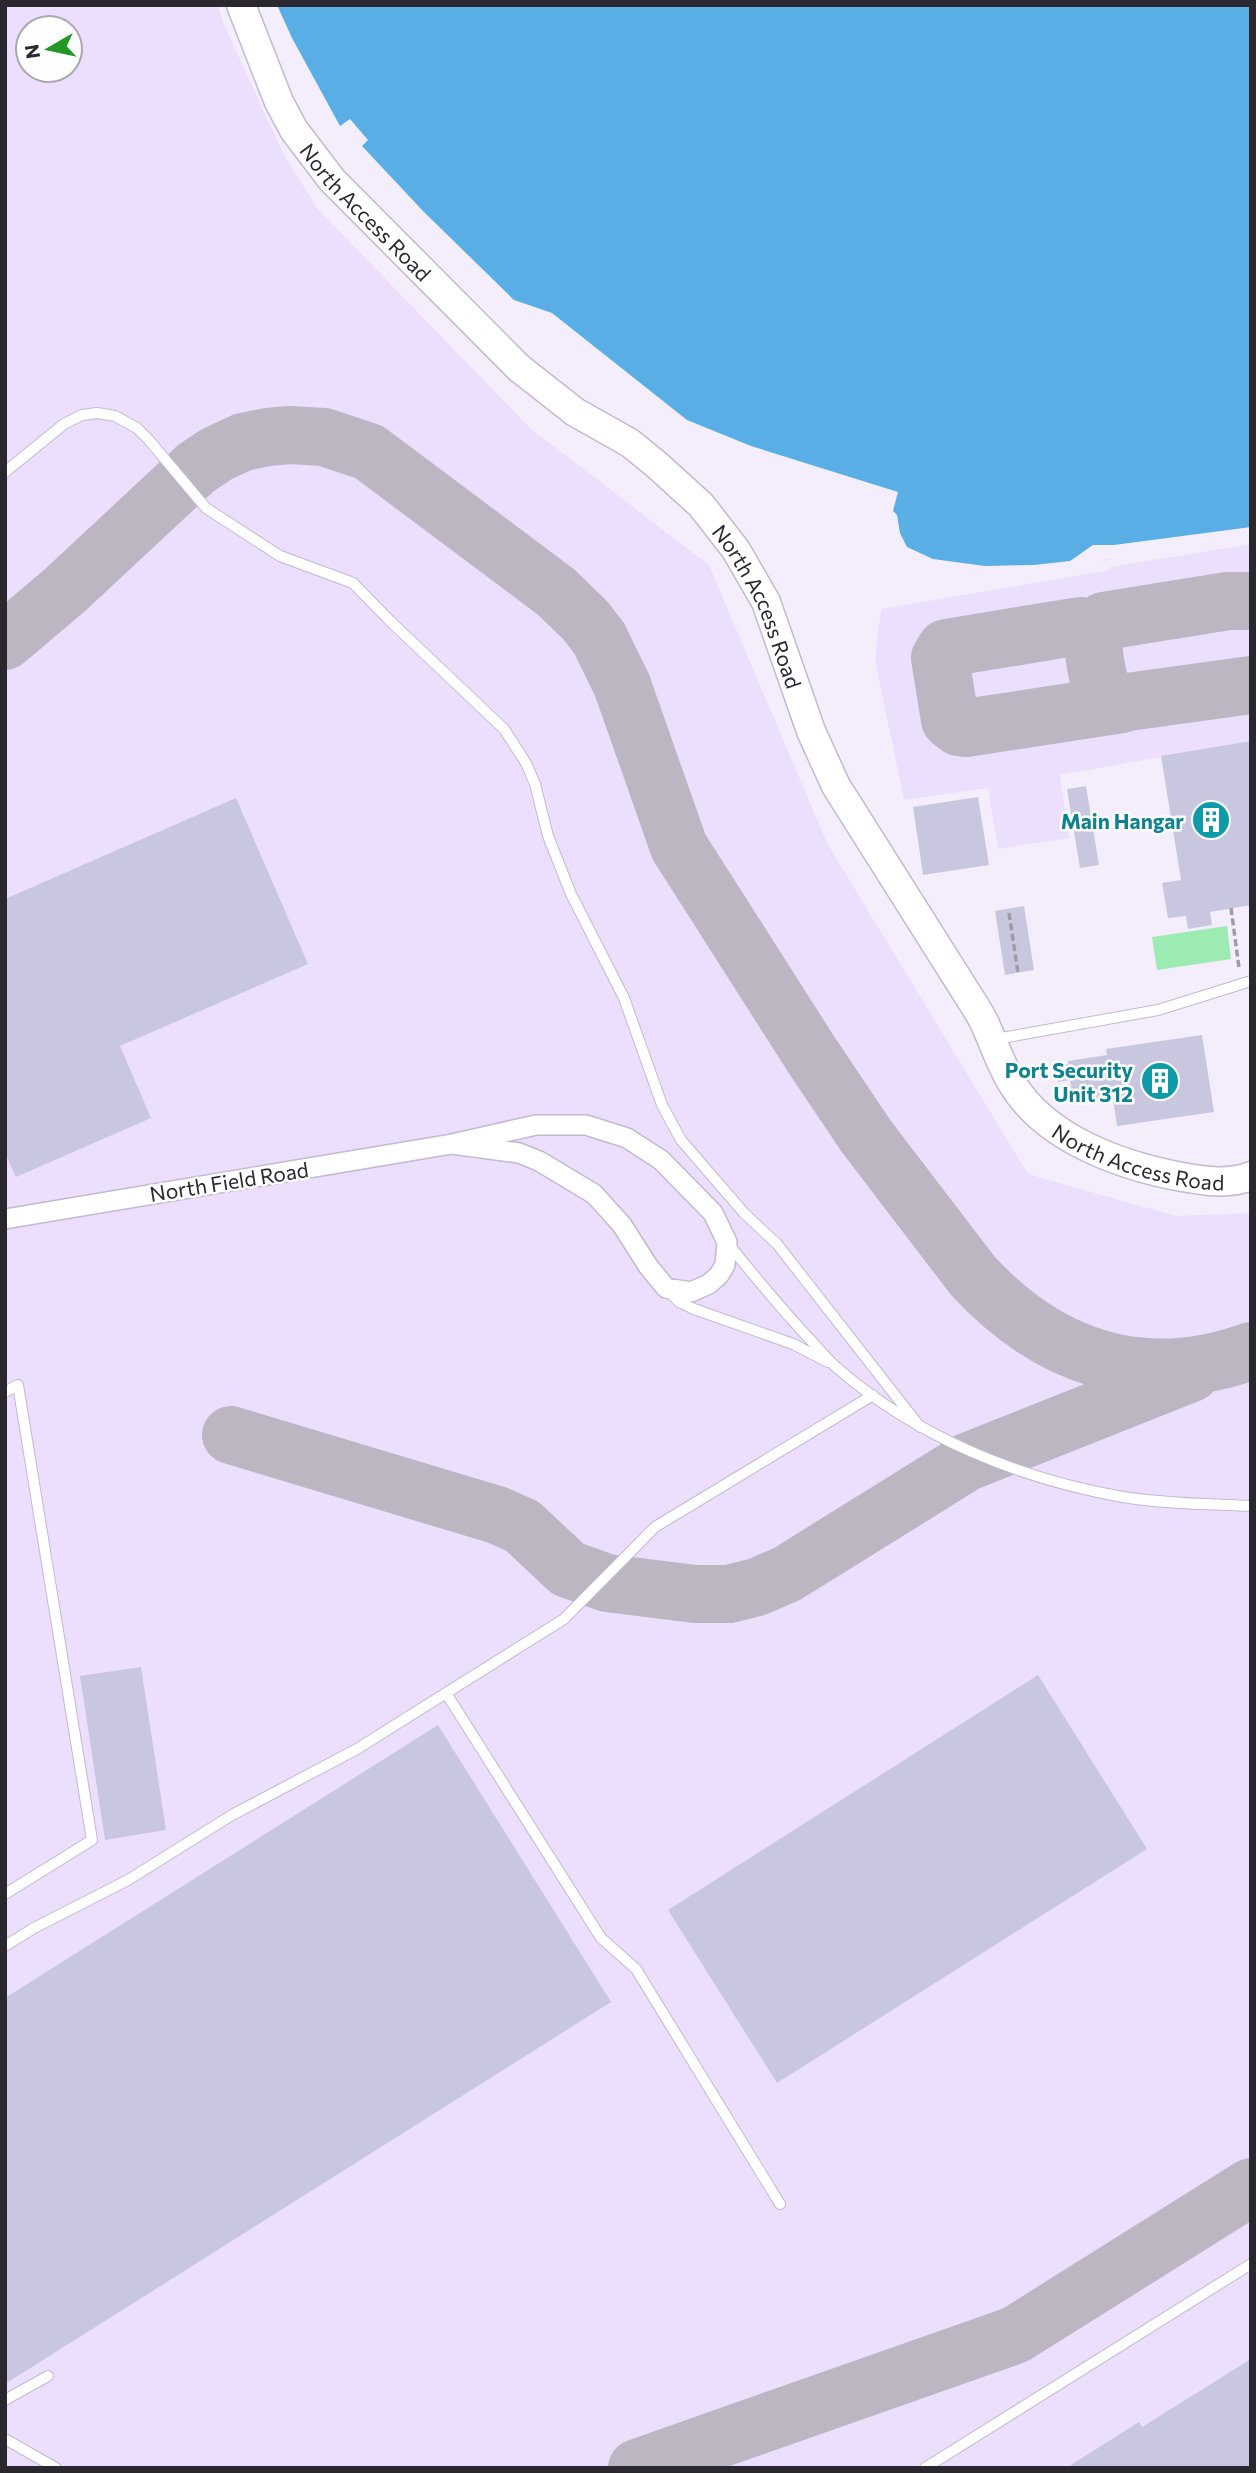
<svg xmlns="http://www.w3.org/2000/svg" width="1256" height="2473" viewBox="0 0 1256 2473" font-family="Commissioner,sans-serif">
<rect width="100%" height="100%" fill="#f4eefc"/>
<path fill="#ecdffd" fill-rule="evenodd" d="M5 5H218L225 27 284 155 317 208 530 428 709 565 827 843 1028 1174 1176 1216 1251 1213V2468H5ZM28 28H70V70H28Z
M1251 544V741L1060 775 1069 838 998 849 988 788 904 800 875 660 881 609 1110 570V567Z"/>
<path fill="#9cebb2" d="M1227 926 1231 959 1157 970 1152 937Z"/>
<path fill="#59aee5" d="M264 5H1251V537L947 585 896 556 891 519 589 390 347 154Z"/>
<path fill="#f4eefc" d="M261 5H277L292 38 340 126 350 119 368 140 362 146 423 211 514 300 552 313 687 420 751 446 898 492 893 511 897 515 900 533 907 547 933 559 985 566 1034 565 1070 561 1093 545H1114L1251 527V541L1134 558 1104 560 1085 573 947 588 930 583 893 558 885 544 886 537 883 535 887 520 695 444 588 393 533 351 345 157 302 103 275 50Z"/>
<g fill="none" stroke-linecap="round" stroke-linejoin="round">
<path stroke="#bbb6c2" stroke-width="58" d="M1251 601H1228L1104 621C1084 631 1098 672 1101 691L1105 699 1113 704 1251 685
M1092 637 1087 628 1080 626 946 648 940 658 950 720 959 727 966 728 1122 704
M5 641 64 591 196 468 217 454 243 442 268 437 290 435 324 437 369 452 556 592 585 620 599 638 622 685 679 847 811 1054 866 1136 973 1276C1049 1358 1143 1390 1251 1351
M231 1435 497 1515 522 1526 568 1569 607 1583 695 1594H729L757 1587 787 1574 967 1462 1191 1373
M637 2468 1015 2335 1251 2187"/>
</g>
<path fill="#c9c7df" d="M1251 741V905L1210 912 1212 925 1188 929 1186 916 1168 918 1162 883 1181 880 1161 756Z
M1086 786 1099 865 1080 868 1067 789Z
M978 797 989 865 923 875 913 807Z
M236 798 308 964 120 1046 151 1118 16 1177 5 1153V899Z
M1024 906 1034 970 1005 975 995 911Z
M1202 1035 1214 1112 1117 1126 1113 1099 1085 1104 1083 1090 1072 1092 1070 1080 1058 1082 1055 1066 1068 1064V1061L1107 1055 1106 1049Z
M141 1667 166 1830 105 1840 80 1676Z
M1038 1675 1147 1849 777 2083 668 1910Z
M438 1725 611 2002 5 2384V1998Z
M1251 2359V2468H1066L1139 2422 1142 2427Z"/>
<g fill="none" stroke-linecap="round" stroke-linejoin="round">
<defs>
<path id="lane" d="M5 472 64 424 82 415 97 413 115 416 137 428 148 439 206 508 280 556 353 583 390 621 504 729 526 763 535 784 548 836 571 894 624 998 662 1105 681 1140 744 1213 777 1244 920 1427
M996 1039 1158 1010 1251 981
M728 1243C752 1274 777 1303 803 1332 814 1343 824 1356 836 1367 916 1437 1020 1479 1123 1497 1165 1504 1209 1504 1251 1506
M668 1290 679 1302 694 1309 793 1344 828 1362
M5 1392 18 1385 92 1840 5 1894
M446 1693 601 1938 636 1969 780 2204
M5 1946 34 1928 128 1880 232 1815 357 1749 564 1619 655 1527 873 1395
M5 2400 48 2376
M5 2439 56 2468
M925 2468 1251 2264"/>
<path id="street" d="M5 1219 452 1144 536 1125H586L627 1138 661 1160 713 1213 727 1242 725 1265 719 1275 709 1284 691 1292 666 1288 648 1266 622 1225 594 1194 539 1161 519 1153 452 1144"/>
<g id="secondary">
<path id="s1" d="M241 5 279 102 294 130 332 180 519 368 575 412 630 443 657 465 701 505 736 550 766 602 811 731 836 786 966 992C973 1003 980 1013 985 1024 994 1044 1001 1065 1012 1083 1045 1139 1122 1166 1182 1177 1205 1181 1228 1185 1251 1176"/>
</g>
</defs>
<use href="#lane" stroke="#c3b9d0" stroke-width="12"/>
<use href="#street" stroke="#c3b9d0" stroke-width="22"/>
<use href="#secondary" stroke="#c3b9d0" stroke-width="31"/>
<path stroke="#a09ba6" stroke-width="3.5" stroke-dasharray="7 3.5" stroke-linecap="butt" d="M1231 908 1239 968
M1009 913 1018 973"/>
<use href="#lane" stroke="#fff" stroke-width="10"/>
<use href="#street" stroke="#fff" stroke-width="19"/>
<use href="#secondary" stroke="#fff" stroke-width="28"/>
</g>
<defs>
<symbol id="building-disc" viewBox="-11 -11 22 22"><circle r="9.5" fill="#0f9aa8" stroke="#fefefe"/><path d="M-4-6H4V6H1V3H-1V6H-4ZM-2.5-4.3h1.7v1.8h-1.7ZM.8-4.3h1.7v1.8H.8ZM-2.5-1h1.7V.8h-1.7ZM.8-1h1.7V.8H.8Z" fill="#fff"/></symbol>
</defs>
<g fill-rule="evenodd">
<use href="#building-disc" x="1189" y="798" width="44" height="44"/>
<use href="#building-disc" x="1138" y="1059" width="44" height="44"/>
</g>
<g text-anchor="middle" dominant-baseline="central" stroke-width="5" stroke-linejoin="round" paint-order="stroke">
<g font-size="21" fill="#2a272f" stroke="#fefefe">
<text stroke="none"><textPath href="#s1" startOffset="245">North Access Road</textPath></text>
<text stroke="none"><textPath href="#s1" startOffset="810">North Access Road</textPath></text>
<text stroke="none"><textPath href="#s1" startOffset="1505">North Access Road</textPath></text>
<text transform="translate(229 1181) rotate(-9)">North Field Road</text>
</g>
<g font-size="21" font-weight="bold" fill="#0d838f" stroke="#fefefe" text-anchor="end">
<text x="1184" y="820">Main Hangar</text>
<text x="1133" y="1069">Port Security<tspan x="1133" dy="24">Unit 312</tspan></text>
</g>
</g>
<rect width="1256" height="2473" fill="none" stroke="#2a272f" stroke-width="14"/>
<g transform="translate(49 49) rotate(261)"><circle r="33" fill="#fefefe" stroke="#a9a8ab" stroke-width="2"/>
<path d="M0-5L12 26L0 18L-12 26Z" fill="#239726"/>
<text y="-10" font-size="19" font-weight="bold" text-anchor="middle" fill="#2a272f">N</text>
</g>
</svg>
